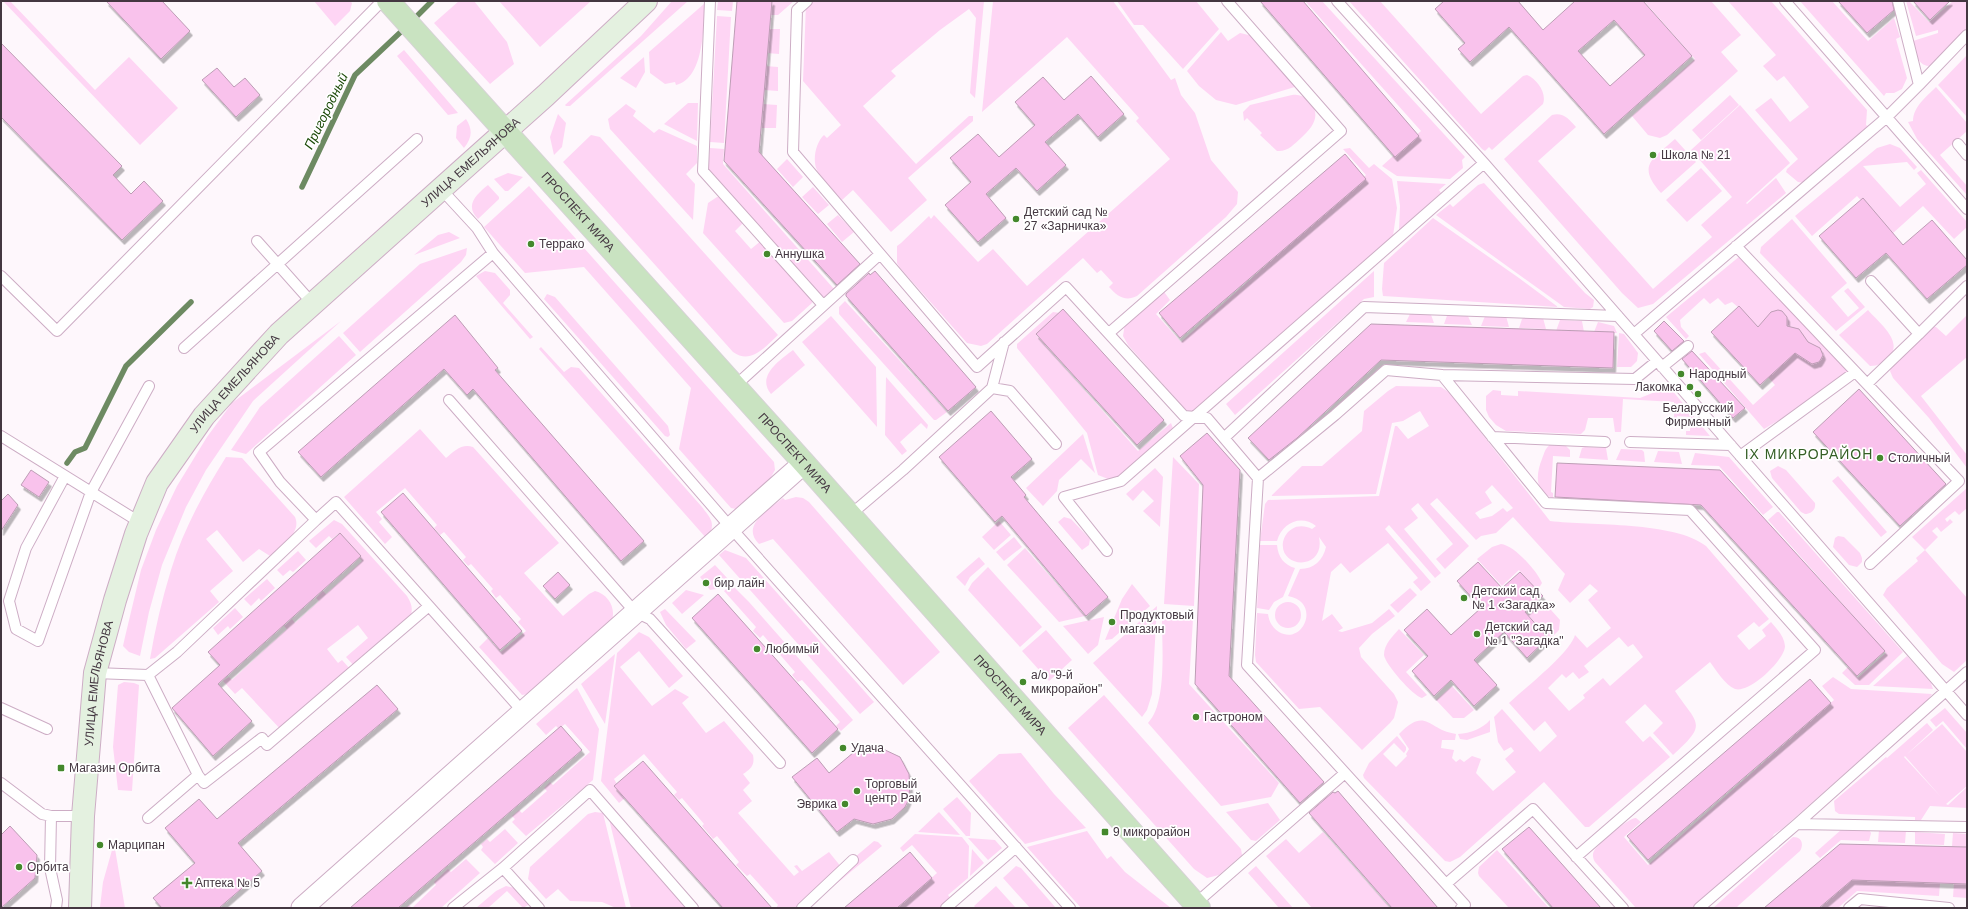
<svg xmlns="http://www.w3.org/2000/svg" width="1968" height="909" viewBox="0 0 1968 909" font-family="Helvetica,sans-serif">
<defs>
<filter id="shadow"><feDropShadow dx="2.5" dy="4.5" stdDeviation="0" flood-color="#0004"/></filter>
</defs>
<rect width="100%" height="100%" fill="#fef7fc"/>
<path fill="#fed5f4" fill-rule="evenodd" d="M3 1H10L95 90 129 57 178 108 140 145Z
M314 1H350L352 3 350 11 335 26Z
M459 1H474L507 42 514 64 490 84 434 23Z
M499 1H591L540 47Z
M672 1H688L570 106H566L565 105 641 36Z
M718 1H733L732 11 717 10Z
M772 1H794L778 15H769V4Z
M811 1H984L975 98 970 93 976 18 969 9 940 30 891 71 896 76 863 106 916 164 969 116H973V121L908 178 927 200 891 232 853 190 842 200C834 191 822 181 817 170 812 160 816 142 824 135L827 138 841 125 803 81 806 5Z
M993 1H1113L1171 80 1175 78 1181 95 1195 113 1211 160 1238 192 1237 204 1226 217 1137 296C1125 302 1117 296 1109 287L1113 283 1101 270 1097 273 1083 258 987 344 981 346 967 343 900 268 897 263V246L901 243 929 216 931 219 934 215 978 262 993 249 1027 286 1170 159 1136 121 1139 118 1067 37 982 112Z
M1117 1H1196L1219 29 1183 69 1143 25H1134Z
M1305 1H1322L1465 157 1462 160 1463 168 1450 179 1397 176 1382 166 1421 131Z
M1349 1H1380L1481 114 1523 76 1527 75C1537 79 1547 93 1543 104L1492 150 1489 147 1485 151 1482 149Z
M1644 1H1711L1741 35 1721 52 1738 71 1667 135 1660 138 1648 135 1632 116 1695 59Z
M1728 1H1771L1867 110 1866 125 1869 127 1805 183 1798 182 1786 172 1787 169 1798 159 1755 110 1771 98 1790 122 1809 107 1784 76 1777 81 1763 66 1776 55Z
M1800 1H1832L1868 41 1894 18 1900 37 1896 39 1907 78 1902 89 1894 93H1886L1884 96Z
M1906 1H1909L1929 22 1953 1H1967V29L1929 66C1916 65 1916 51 1913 41L1938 33V30L1916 36Z
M705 3C703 26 705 78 676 85L675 82 665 84 650 73 649 52Z
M717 16 731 17 724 143 710 142Z
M768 29H780L779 54 767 53Z
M1221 32 1228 41 1240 33 1253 36 1298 86 1236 105 1216 100 1199 86 1187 71Z
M404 50 458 113 448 115 397 56Z
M1967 55V117L1938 85Z
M644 57 645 72 636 88 620 78Z
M765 66 778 67V91L764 90Z
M1936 87 1967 123V131L1940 155 1967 186V195L1917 139 1908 122 1913 121C1913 107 1926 97 1936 87Z
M1292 95C1299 94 1303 96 1309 101 1322 115 1313 127 1301 138 1294 144 1288 152 1277 151L1260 135 1262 133 1247 118 1244 121 1243 112 1250 105Z
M1730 95 1739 105 1701 140 1692 130Z
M688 103H698L697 141 664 124Z
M626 104 636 111 633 116 654 133 659 129 697 146V163L686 174 695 184 693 220 610 129 608 119Z
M763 104 777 105 776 128H762Z
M1740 105 1790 163 1746 203 1747 204 1776 178 1786 193 1653 304 1638 308 1622 293 1504 159 1552 115C1563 112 1569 119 1576 127L1538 161 1653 289 1712 237 1701 225 1732 197 1691 150Z
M558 114 566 123 562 147 554 155 550 137Z
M466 119C473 130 472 138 464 148L456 138 457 126Z
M591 135 600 137 778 335C765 347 751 365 733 352L563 162Z
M1675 139 1696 162 1661 193C1636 165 1653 159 1675 139Z
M1890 144 1900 148 1917 167 1914 170 1907 162 1863 166 1900 207 1926 184 1917 173 1921 170 1967 222V227L1954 239 1923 206 1892 234 1857 196 1812 236 1795 216 1877 148Z
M710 148 724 149 723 164 834 289 824 298 708 170Z
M1350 148 1369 168 1374 164 1392 179 1397 208 1393 236 1192 414 1184 408 1128 345 1123 336 1125 323 1162 289 1170 300 1156 314 1181 342 1366 175 1343 149Z
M787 159 803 177 793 187 777 169Z
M1701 168 1722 191 1687 222 1666 200Z
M508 173 523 177 508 191H505L494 179Z
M1397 181 1446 184 1439 190 1441 193 1399 231 1400 206Z
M1484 183 1585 293 1594 300 1593 307 1590 309 1564 307 1436 215 1450 204 1453 207 1478 185Z
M488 185 499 197V199L478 219C464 205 477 194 488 185Z
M529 186 774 462 775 470 771 477 774 479 736 509 731 508 679 449 691 388 584 267 525 273 484 227Z
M813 187 829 205 818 214 802 197Z
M717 197H724L745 221 735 231 751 249 762 240 812 295V303L792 321 784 323 703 233 708 203Z
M838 215 854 232 842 242 827 224Z
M1433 218 1519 278 1558 307 1383 296 1382 289 1384 263Z
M1792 219 1847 283 1831 297 1848 317 1859 308 1844 291 1848 288 1865 307 1836 331 1760 253 1761 247Z
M449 232 460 238 414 255 438 235Z
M467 248 466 255 461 262 360 352 343 333 420 264Z
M1740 256 1840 354 1848 371 1781 419 1764 429 1699 354 1705 352 1753 405 1775 385 1767 376 1739 308 1732 302 1725 305 1718 298 1710 304 1704 298 1680 320 1681 327 1689 336 1686 339 1666 317Z
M485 271 495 273 510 290V295L503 303 533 337 530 339 476 276Z
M1374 271V297L1364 299 1235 415 1226 404Z
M547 294 555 297 668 426 670 435 668 437 665 436 544 299Z
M845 301 947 412 936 420H934L839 314V307Z
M1868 310C1879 323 1904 341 1889 357 1882 363 1879 366 1870 366L1839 335Z
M1053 312 1060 313 1036 335 1138 451 1171 423 1174 431 1118 478 1108 479 1098 475 1087 433 1017 348V344Z
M1411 312H1430L1434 323 1406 322Z
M1448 313 1467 314 1472 325 1444 324Z
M1967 315V357L1921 396 1967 455V468L1929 418 1893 378 1890 371 1892 365 1933 327H1936L1946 336Z
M831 316 876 367 877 427 802 342Z
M1485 316H1506L1509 327 1481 326Z
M1524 318H1543L1546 329 1519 328 1522 319Z
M1560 320 1582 321 1584 332 1556 331Z
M341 321 253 401 206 470 186 507 162 565 149 612 140 656 129 652 123 646 125 637 141 570 156 530 177 486 207 437 232 403Z
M1598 322 1614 326 1617 333 1594 332Z
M1619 333 1624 334 1638 353 1637 361 1631 367H1617Z
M339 336 356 355 246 454 231 450 260 407Z
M541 347 564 372 571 367 579 368 702 507C712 520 716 524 707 539L539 349Z
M793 350 805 365 771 394C756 376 780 360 793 350Z
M886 377 928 425 927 429 921 423 900 442 907 451 902 455 885 435Z
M1396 386 1441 387 1450 393 1550 521C1591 526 1674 521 1706 546L1769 619 1759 627 1754 622 1737 636 1749 650 1766 636 1762 630 1771 622C1777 629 1784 636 1785 646 1785 660 1749 694 1735 689 1725 685 1716 670 1710 662L1675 691C1697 724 1709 723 1673 755L1653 733 1663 723 1645 704 1625 722 1643 742 1650 736 1670 757 1589 827H1585L1544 782 1460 857 1450 862 1445 861 1364 778 1363 775 1369 763 1397 736 1406 747V750L1404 753 1394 743 1383 754 1396 767 1407 756 1406 754 1409 749 1399 734C1427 706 1427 730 1456 734L1455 740H1442L1441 748 1454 750 1452 758 1456 762 1460 759 1464 762 1472 756 1481 759 1476 773 1493 791 1516 772 1505 759 1514 751 1511 747 1504 751 1498 742 1494 717 1502 709 1540 752 1557 736 1545 721 1534 731 1509 703C1524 689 1570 653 1575 635L1587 648 1611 628 1588 600 1598 591 1590 584 1570 603 1558 590 1565 574 1513 517 1496 533 1481 536 1476 540 1437 498 1430 504 1469 546 1445 569 1436 559 1453 544 1418 503 1411 509 1418 518 1404 529 1441 573 1435 578 1389 525 1385 529 1431 582 1421 591 1413 582 1418 578 1388 543 1350 573 1341 563 1331 572 1322 621 1332 614 1343 628 1338 631 1342 632 1372 623 1389 609 1395 616 1372 634 1359 648 1361 657 1394 694 1398 702 1394 718 1390 723 1362 750 1320 707 1299 709 1256 662 1255 655 1257 613 1268 614C1269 621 1272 628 1279 632 1303 646 1322 602 1288 596L1300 569C1314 569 1323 560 1326 547L1319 537C1326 571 1279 569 1283 542 1284 537 1287 532 1292 529 1298 525 1306 526 1312 529L1316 526C1301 514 1282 523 1277 541H1260L1265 504 1268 500 1379 496 1395 426H1397L1408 439 1429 426 1420 411 1403 421 1392 423 1376 494 1271 496 1302 466H1322L1362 431 1364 411 1388 391ZM1492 485 1513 508 1507 512 1503 508 1492 516 1480 519 1475 513 1492 503 1485 492ZM1619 637 1628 647 1633 644 1643 657 1610 686 1603 678 1583 695 1585 698 1569 711 1548 688 1562 674 1566 678 1573 672 1579 679 1589 672 1584 666Z
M1665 388 1671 389 1710 436 1686 435V431H1690L1691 417 1677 416V421H1674V402L1623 399 1621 432H1615L1613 418H1588L1585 430 1581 434 1506 431 1496 425 1489 417 1486 410V396L1493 390 1501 391V395L1518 396V391L1640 398Z
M420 429 446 458C454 451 462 443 473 447L559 543 524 573 563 616 589 594 595 591C608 594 616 608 612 620L529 694 522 695 479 647 488 638 501 652 526 631 518 622 521 619 500 595 496 598 491 591 493 589 471 564 468 566 463 560 466 557 444 532 440 535 434 528 437 525 405 488 376 512 382 519 379 522 392 537 385 544 344 497Z
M1083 434 1095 473 1081 459 1059 480 1057 491 1043 506 1026 488Z
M1550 445 1566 446 1570 450V457L1553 456 1551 492 1553 493V498C1534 492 1536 474 1542 459 1544 454 1545 448 1550 445Z
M1585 447 1606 448 1608 460 1579 458 1582 448Z
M1621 449 1642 450 1644 452 1645 462 1616 460Z
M1658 451 1679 452 1682 464 1654 462Z
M1695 453 1729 457 1773 507 1763 515 1719 466 1691 465Z
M226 457 242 458 295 517C302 533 281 546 270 556L259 549 243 562 217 530 206 539 233 571 210 591 219 602 155 658 150 659C155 629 162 599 171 570 183 530 204 492 226 457Z
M1173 457 1199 484 1194 606 1164 604Z
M1778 466 1786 470 1815 503C1816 510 1811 514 1805 514L1801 512 1772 478 1770 471Z
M1155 468 1163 477 1160 527 1143 511 1154 501 1143 490 1133 501 1126 494Z
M1838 476 1887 532 1881 537 1832 481Z
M1967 488V508L1959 515 1955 511 1945 519 1947 522 1950 519 1953 522 1941 532 1937 527 1932 531 1938 537 1925 550 1967 598V660L1954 672 1942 664 1883 595 1887 588 1918 561 1916 558 1925 550 1912 537Z
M796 497 803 498 809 502 940 652 903 685 773 539 759 544C740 525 769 510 783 498L785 500Z
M1777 512H1779L1903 652 1869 685H1855L1842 673 1848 667 1858 678 1886 653 1768 520Z
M1064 517 1071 519 1090 539 1089 545 1082 550 1058 522Z
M334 520 342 524 407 596C411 603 413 607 411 615L355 667 346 657 368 638 358 625 327 649 338 663 342 660 351 670 283 732 242 688 235 694 223 681 229 677 232 680 287 629 284 626 292 619 295 623 319 601 316 598 323 591 326 594 362 561 338 534 332 539 329 536 316 548 309 541Z
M999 521 1011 535 994 550 982 537Z
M1838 536 1844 537 1860 553 1862 558V562L1857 567 1849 565 1833 547 1835 538Z
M1014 537 1022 547 1004 561 996 552Z
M1501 544C1514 545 1537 571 1542 583L1537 591 1519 570 1502 586 1477 559 1492 547Z
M1260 545H1277C1278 557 1284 565 1295 568L1283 597 1274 602 1269 610 1257 608Z
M1025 548 1085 616 1059 622 1007 565Z
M725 550 746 558 874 702 860 714 719 555Z
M298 551 306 560 293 572 290 570 283 576 277 570Z
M979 557 985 564 970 577 965 586 956 577Z
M715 565 728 579C726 588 718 589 710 590L700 577Z
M988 567 1042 627 1020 647 968 590 972 583Z
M267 579 275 588 261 601 259 598 251 606 244 599Z
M1132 584 1150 606 1112 639 1105 640 1122 599Z
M730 586H733L749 602 853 720 841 731 836 726 840 722 802 680 798 682 792 675 795 672 763 635 760 638 753 631 756 627 724 591Z
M1410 588 1417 595 1398 613 1390 605Z
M686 590 704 595 682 614 672 603Z
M1543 601 1560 620 1559 630 1550 639 1528 615Z
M1275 615a13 13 0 1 1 26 0a13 13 0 1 1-26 0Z
M1157 606 1152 694 1147 710 1142 717 1093 663Z
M235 608 243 617 230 629 228 626 218 635 213 628Z
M665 609 696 641 686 649 666 625 660 612Z
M1104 617 1098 645 1088 654 1063 626Z
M1162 619H1193L1189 684 1279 783 1271 797 1221 806 1148 723C1167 704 1162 646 1162 619Z
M1399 629 1424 655 1406 672 1427 695 1422 698C1413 696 1385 664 1384 655 1384 644 1393 636 1399 629Z
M1046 630 1072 660 1049 681 1022 651Z
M639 632 649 637 683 676 669 688 639 651 620 667 652 706 675 689 689 697 682 703 706 733 724 721 753 755C755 765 751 769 743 774L750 783 743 790 752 801 738 813 794 876 799 872 794 866 797 865 802 871 829 852 842 868 874 841 878 842 882 846 807 908H776L778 905 750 874 747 876 736 865 739 862 717 836 713 839 702 826 704 824 682 798 679 800 674 795 677 792 644 754 614 779 625 798 619 803 601 781 617 653Z
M615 654 605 724 581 684Z
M1907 656 1931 683 1933 689 1873 686Z
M1833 677 1851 689 1932 694 1927 701 1782 829 1774 834 1772 838 1693 908H1636L1595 862C1593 859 1592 854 1594 851 1599 843 1628 818 1636 818L1641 822 1624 837 1648 865 1834 700 1822 686Z
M124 682 134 683 139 685 132 791 118 790 113 747 118 685Z
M1452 686 1474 710 1464 718H1453L1436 700Z
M577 688 599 729 593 780 526 836 512 822 515 819 512 816 519 810 522 813 547 791 544 788 550 782 553 785 590 752 565 724 559 729 556 726 546 735 536 724Z
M1104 695 1241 849 1242 855 1219 875 1207 878 1194 869 1068 728Z
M1945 708 1967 733V749L1943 721 1936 727 1930 720Z
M1490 720V732L1467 740 1460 739 1458 734C1471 733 1482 729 1490 720Z
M1927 723 1933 730 1904 757 1941 797 1905 756 1942 724 1967 752V786L1946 804 1948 805 1967 787V808L1930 806 1921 820H1915V817L1839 814 1835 811 1834 801 1886 757 1887 758Z
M1021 753 1054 794 1086 828 1025 844 969 781 999 754Z
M957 797 971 813 970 836H966L943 809Z
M1268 803 1280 820 1256 841 1251 840 1226 812Z
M595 812 603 813 626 908H616L602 902 570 901 558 889 546 899 528 879 530 867 588 814Z
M939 812 960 835 918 832Z
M608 815 692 908H631Z
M505 829 518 843 495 864 481 850 483 847 481 844 487 839 490 842Z
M1842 829 1869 830 1871 833 1869 841 1841 840 1820 858 1815 853Z
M1879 830 1906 831 1905 843 1878 842Z
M1087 831 1107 859 1111 856 1125 872 1171 908H1081L1027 847Z
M1323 832 1390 908H1312L1266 856 1286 839 1299 853Z
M1915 832 1945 834 1944 845 1915 844Z
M1953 833 1967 834V847L1952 846Z
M915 834 962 837 969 846 968 878 948 895 951 899 940 908H891L900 906 937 873 912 845 903 852 900 848Z
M1793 837C1802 837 1804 844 1800 851L1739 905 1736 908H1713Z
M968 838 995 840 1002 848 988 860Z
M114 843 125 908 100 907 103 882Z
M972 849 984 863 970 876Z
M1497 850 1549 908H1509L1479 876 1478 873 1479 867Z
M466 859 480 873 441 908H405L409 905 412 908 436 885 434 882 448 869 451 872Z
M1016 866 1021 868 1056 908H1030L1003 878Z
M1256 866 1293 908H1279L1248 873Z
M1854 877 1940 883 1939 896 1857 891 1838 908H1820Z
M1954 883 1967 884V898L1953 897Z
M506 886 515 888 530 904 523 908 507 891 488 908H476L496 891Z
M996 886 1016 908H976L974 906Z"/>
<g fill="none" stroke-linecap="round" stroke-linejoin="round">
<path stroke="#6d8a62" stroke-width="5.5" d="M412 21 432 1
M302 187 355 75 406 27
M67 463 75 452 85 448 126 366 191 302"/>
</g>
<path fill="#f9c2ec" stroke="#bd9db5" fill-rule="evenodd" filter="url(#shadow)" d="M106 1H162L190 31 161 59Z
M737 1H772L759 152 860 264 837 285 724 161Z
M1260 1H1303L1419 136 1395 157Z
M1444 1H1518L1543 30 1575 1H1643L1692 56 1604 134 1509 27 1470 62 1458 49 1465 43 1435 9ZM1614 20 1645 55 1610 86 1578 51Z
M1838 1H1892L1894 10 1867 33Z
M1913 1H1950L1930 20Z
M1 43 122 166 113 175 131 194 144 181 163 201 122 240 1 117Z
M217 68 234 87 245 78 260 95 236 117 202 80Z
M1091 76 1124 114 1098 137 1078 114 1045 142 1066 165 1037 191 1016 168 986 194 1006 218 978 242 945 205 971 182 950 158 978 134 999 157 1035 125 1015 102 1043 77 1064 100Z
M1345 154 1366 179 1180 338 1159 313Z
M1863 198 1903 245 1932 220 1967 260V265L1927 299 1886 253 1856 278 1819 236Z
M875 271 976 387 948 411 846 296V294L869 273 870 275Z
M1739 306 1758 327 1771 312 1778 310 1782 311 1787 317V326L1799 329 1808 342 1820 348 1823 355 1821 359 1819 362 1812 364 1795 353 1760 385 1711 332Z
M1063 309 1164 420 1137 445 1036 334Z
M455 315 498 368 495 370 644 541 621 561 473 389 467 395 444 369 321 477 298 452Z
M1664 321 1684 341 1672 351 1654 331Z
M1371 324 1614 332 1613 368 1381 360 1297 438 1269 460 1248 438Z
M1692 351 1745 408 1733 418 1682 359Z
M1859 389 1946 484 1900 526 1813 432Z
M991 411 1032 459 1011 477 1026 495 1024 497 1108 597 1086 616 1002 516 995 522 939 457Z
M1207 433 1240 470 1229 676 1324 782 1300 803 1195 684 1203 485 1180 456Z
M1557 463 1720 470 1885 651 1857 676 1701 505 1555 497Z
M31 470 49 482 39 497 21 485Z
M403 493 522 631 500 650 381 512Z
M8 494 18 505 1 531V501Z
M340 533 361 556 218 684 252 721 213 756 172 708 220 665 208 652Z
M1478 562 1502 588 1520 572 1543 596 1525 612 1548 638 1527 658 1504 632 1474 660 1497 685 1474 706 1451 680 1434 696 1412 671 1428 656 1404 630 1427 609 1451 635 1481 608 1457 581Z
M558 572 570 585 555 599 543 586Z
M718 594 838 729 812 753 692 618Z
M1810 679 1831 703 1648 860 1627 836Z
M377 685 398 709 238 843 262 871 219 908H162L153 898 195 863 165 828 199 799 217 819Z
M561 726 582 750 398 908H350Z
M860 747 883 749 900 757 909 774 910 788 908 801 905 807 892 819 873 824 854 819 837 832 792 777 817 758 829 773Z
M643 761 772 908H723L614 786Z
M1338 791 1438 908H1392L1309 813 1333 792 1335 793Z
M10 826 37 855 35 878 1 908V835Z
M1529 827 1601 908H1553L1502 849Z
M1840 844 1967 847V884L1852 880 1819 908H1764Z
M910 852 932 878 897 908H844Z"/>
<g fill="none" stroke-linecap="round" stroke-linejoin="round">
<defs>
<path id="lane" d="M710 1 703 171 823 305
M807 1 797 10 793 152 977 367 1066 287 1184 416 1207 418 1258 478 1247 665 1446 884 1533 809 1623 908
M1337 1 1484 163 1967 715
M1785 1 1967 209
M1919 85 1967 35
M1958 144 1967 155
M441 189 477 228 493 253 732 529 1070 908
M257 241 313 304
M1736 246 1959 481 1870 564
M493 253 259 452 280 482 316 520 177 652 148 675 198 775 204 783 262 738 267 745 429 606 524 713
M1 276 57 331 382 1
M1871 281 1919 334 1967 286
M1109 333 1341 131 1227 1
M1634 334 1887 117 1919 85 1898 1
M184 348 417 139
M1662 367 1688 346
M1442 375 1546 503 1690 510 1815 650 1576 857
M1867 384 1919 334
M735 386 880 254
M992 388 1010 391 1056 444
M449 400 635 612 650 619 780 763
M1 436 141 523
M1492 437 1605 442
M1224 438 1364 307 1618 316
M1630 442 1731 445
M1740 456 1855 372
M65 476 26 548 9 601 16 629 38 641 91 492 149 386
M1258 478 1335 415 1386 370 1442 375 1635 379 1657 361
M850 515 903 470 992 388 1004 342
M316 520 336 502 429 606
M1107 551 1064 497 1121 481 1484 163
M95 673 148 675
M1 708 47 729
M1 783 42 814 51 816H83
M51 816 50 868 57 900 56 908
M148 818 198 775
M1797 824 1967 827
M503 868 539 908
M1446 884 1465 905 1461 908
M1195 904 1345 773
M453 908 503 868 590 790 693 908
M802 908 853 860
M946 908 1016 847
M1699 908 1797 824 1967 672
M1849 908 1860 899 1949 908"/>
<path id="street" d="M302 908 804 463"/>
<g id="secondary">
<path id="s1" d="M80 908 83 816 95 673 115 600 136 534 157 483 204 416 279 334 546 95 646 1"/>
</g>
<g id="primary">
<path id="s2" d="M388 1 804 463 1199 908"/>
</g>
</defs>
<use href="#lane" stroke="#cdadc5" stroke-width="12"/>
<use href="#street" stroke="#cdadc5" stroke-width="23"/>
<use href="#secondary" stroke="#cdadc5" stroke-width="24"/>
<use href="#primary" stroke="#d6d3d5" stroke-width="24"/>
<use href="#lane" stroke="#fff" stroke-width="10"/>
<use href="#street" stroke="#fff" stroke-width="21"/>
<use href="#secondary" stroke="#e4f1e0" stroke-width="22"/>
<use href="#primary" stroke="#c9e3c1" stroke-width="22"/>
</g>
<g fill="#44882c" stroke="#fff" stroke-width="1.5">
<circle cx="1653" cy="155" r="4"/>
<circle cx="1016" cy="219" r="4"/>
<circle cx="531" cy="244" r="4"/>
<circle cx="767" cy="254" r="4"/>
<circle cx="1681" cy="374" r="4"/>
<circle cx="1690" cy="387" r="4"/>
<circle cx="1698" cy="394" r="4"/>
<circle cx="1880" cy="458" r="4"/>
<circle cx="706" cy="583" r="4"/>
<circle cx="1464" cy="598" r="4"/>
<circle cx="1112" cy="622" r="4"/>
<circle cx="1477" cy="634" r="4"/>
<circle cx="757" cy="649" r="4"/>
<circle cx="1023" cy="682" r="4"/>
<circle cx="1196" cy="717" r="4"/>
<circle cx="843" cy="748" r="4"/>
<rect x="57" y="764" width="8" height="8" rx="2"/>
<circle cx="857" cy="791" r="4"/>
<circle cx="845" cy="804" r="4"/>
<rect x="1101" y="828" width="8" height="8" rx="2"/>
<circle cx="100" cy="845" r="4"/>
<circle cx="19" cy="867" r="4"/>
<path d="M185 877h4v4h4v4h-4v4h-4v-4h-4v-4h4z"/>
</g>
<g text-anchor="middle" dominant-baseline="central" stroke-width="3.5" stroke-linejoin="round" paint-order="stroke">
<g font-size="12" fill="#443741" stroke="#fff" text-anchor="start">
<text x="1661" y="155">Школа № 21</text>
<text x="1024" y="212">Детский сад №<tspan x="1024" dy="14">27 «Зарничка»</tspan></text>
<text x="539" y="244">Террако</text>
<text x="775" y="254">Аннушка</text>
<text x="1689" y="374">Народный</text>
<text x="1682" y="387" text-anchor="end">Лакомка</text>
<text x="1698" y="408" text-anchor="middle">Беларусский<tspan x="1698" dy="14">Фирменный</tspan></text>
<text x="1888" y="458">Столичный</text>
<text x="714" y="583">бир лайн</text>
<text x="1472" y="591">Детский сад<tspan x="1472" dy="14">№ 1 «Загадка»</tspan></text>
<text x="1120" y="615">Продуктовый<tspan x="1120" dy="14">магазин</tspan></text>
<text x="1485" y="627">Детский сад<tspan x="1485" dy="14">№ 1 "Загадка"</tspan></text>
<text x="765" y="649">Любимый</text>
<text x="1031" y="675">а/о "9-й<tspan x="1031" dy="14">микрорайон"</tspan></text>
<text x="1204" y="717">Гастроном</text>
<text x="851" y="748">Удача</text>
<text x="69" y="768">Магазин Орбита</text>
<text x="865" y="784">Торговый<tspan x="865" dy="14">центр Рай</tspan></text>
<text x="837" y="804" text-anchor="end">Эврика</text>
<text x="1113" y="832">9 микрорайон</text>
<text x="108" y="845">Марципан</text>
<text x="27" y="867">Орбита</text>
<text x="195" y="883">Аптека № 5</text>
</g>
<g font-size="12" fill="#443741" stroke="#fff">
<text stroke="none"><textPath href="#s1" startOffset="886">УЛИЦА ЕМЕЛЬЯНОВА</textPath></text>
<text stroke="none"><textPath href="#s2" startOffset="284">ПРОСПЕКТ МИРА</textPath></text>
<text stroke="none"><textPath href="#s1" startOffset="562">УЛИЦА ЕМЕЛЬЯНОВА</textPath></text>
<text stroke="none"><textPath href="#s2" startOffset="608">ПРОСПЕКТ МИРА</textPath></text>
<text stroke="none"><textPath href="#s1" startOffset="226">УЛИЦА ЕМЕЛЬЯНОВА</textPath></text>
<text stroke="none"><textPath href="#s2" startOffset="932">ПРОСПЕКТ МИРА</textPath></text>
</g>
<g font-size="13" font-style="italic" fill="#1b4907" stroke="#fff">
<text transform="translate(326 111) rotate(-64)">Пригородный</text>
</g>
<g font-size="14" letter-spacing="1" fill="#345f25" stroke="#fff">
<text x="1809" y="454">IX МИКРОРАЙОН</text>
</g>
</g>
<rect width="1968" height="909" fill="none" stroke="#443741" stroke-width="4"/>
</svg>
